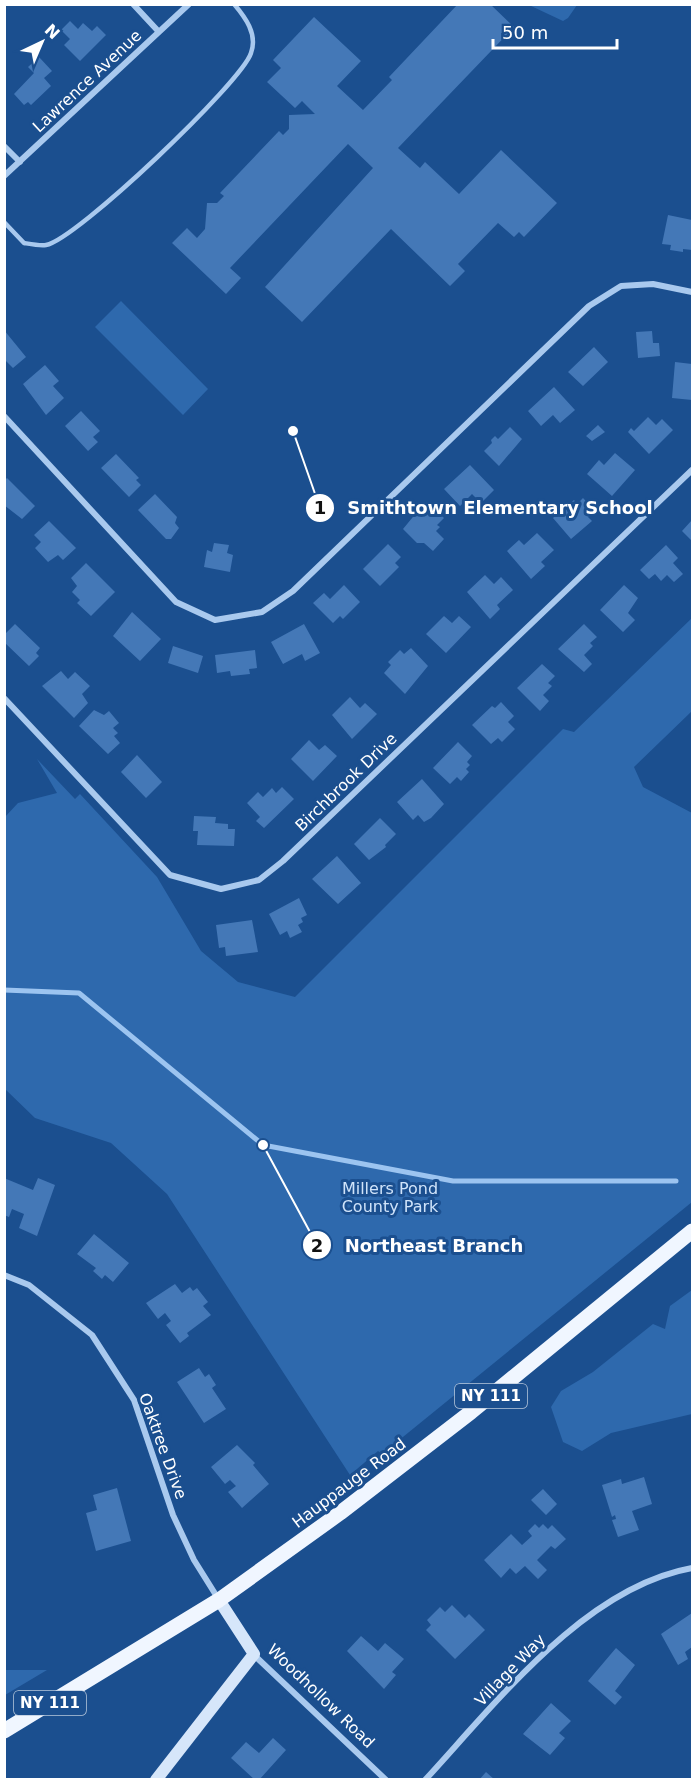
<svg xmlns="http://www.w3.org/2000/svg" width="697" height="1784" viewBox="0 0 697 1784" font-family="'DejaVu Sans',sans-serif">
<rect width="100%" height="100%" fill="#1b4f8f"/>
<path fill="#2e69ad" d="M529 5 577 4V5L568 18 563 21Z
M121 301 208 389 183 415 95 327Z
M692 618V711L634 767 643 787 692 813V1202L382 1454 378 1451 350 1475 167 1194 111 1143 35 1118 5 1089V817L18 803 57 793 37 759 75 799 80 794 157 877 201 951 238 982 295 997 563 729 574 732Z
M692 1290V1414L611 1433 582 1451 563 1442 551 1407 561 1391 593 1372 653 1324 665 1329 670 1306Z
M5 1670H47L5 1695Z"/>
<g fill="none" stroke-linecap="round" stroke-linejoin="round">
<path stroke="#9cc4f0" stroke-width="5" d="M4 990 79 993 263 1145 453 1181H676"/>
</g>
<path fill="#4478b7" d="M458 4H490L514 27 398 148 420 168 425 162 459 194 501 150 557 203 524 237 519 232 514 237 498 223 458 264 465 271 450 286 391 229 302 322 265 287 373 168 348 144 230 268 241 278 226 294 172 243 187 228 197 238 205 229 207 203H217L224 196 220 193 279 131 283 135 289 129V115L315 114 302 101 295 108 267 82 281 68 273 60 314 17 361 61 337 86 363 110 392 80 389 77Z
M70 21 78 29 83 23 92 31 97 26 106 35 80 61 64 45 70 39 61 30Z
M39 57 52 71 44 78 51 86 31 105 28 102 24 105 14 94 34 73 28 67Z
M668 215 692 220V250L683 249V252L670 250 671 245 662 244Z
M4 330 26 357 13 368 4 359Z
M652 331 653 343H659L660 356 638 358 636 332Z
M594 347 608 362 583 386 568 372Z
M675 362 692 364V400L672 398Z
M45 365 59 381 53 386 64 398 46 415 23 384Z
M554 387 575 410 560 423 553 415 541 426 528 411Z
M81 411 100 431 93 437 98 442 88 451 65 426Z
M648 417 656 425 662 419 673 430 649 454 628 432 631 428 634 431Z
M598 425 605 432 592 441 586 436Z
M510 427 522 439 499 466 484 451 492 443 491 440 495 436 498 439Z
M615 453 635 470 612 496 587 474 599 460 604 465Z
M116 454 139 478 136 480 141 485 129 497 101 468Z
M470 465 494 490 481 503 472 494 460 506 444 489Z
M7 478 35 506 22 519 4 505V481Z
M155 494 177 517 175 523 179 528 171 539H166L138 510Z
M583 498 595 511 588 517 592 521 571 539 553 518 574 500 577 504Z
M431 505 444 518 437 525 440 527 436 531 444 539 433 551 424 543H417L403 529 417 512 420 515Z
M692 520V541L682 531Z
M49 521 76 548 63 560 58 555 48 562 35 548 41 542 34 535Z
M537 533 554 550 541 562 545 566 531 579 507 551 519 540 524 545Z
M214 543 229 545 227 553 233 555 230 572 204 567 207 550 212 552Z
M388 544 401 557 395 563 399 567 380 586 363 569Z
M666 545 678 558 673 563 683 574 674 582 667 575 661 581 655 574 649 579 640 570Z
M86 563 115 592 91 616 77 603 80 600 72 592 77 586 71 578Z
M485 575 494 584 501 577 513 590 497 605 500 609 490 619 467 592Z
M344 585 360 602 343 619 340 616 333 623 313 603 324 593 330 599Z
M624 585 638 598 628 613 635 620 623 632 600 610Z
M132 612 161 639 140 661 113 636Z
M444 616 452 623 459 616 471 627 446 653 426 634Z
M15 624 40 648 36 653 39 656 29 666 4 642V635Z
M304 624 320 653 305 661 302 654 283 664 271 642Z
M584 624 597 637 590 643 593 646 584 655 592 664 584 672 558 649Z
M173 646 203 656 198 673 168 663Z
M411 648 428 666 405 694 384 673 391 665 388 662 400 650 404 654Z
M255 650 257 668 249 669 250 674 231 676 230 671 217 673 215 655Z
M542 664 555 676 548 683 552 686 543 695 549 701 540 711 517 688Z
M61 671 68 679 75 672 90 686 82 694 88 703 74 718 42 686Z
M350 697 360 708 365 703 377 714 352 739 332 715Z
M501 702 514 716 508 722 515 729 502 742 498 738 491 744 472 725 492 706 495 708Z
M94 710 104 715 109 711 119 723 113 728 118 733 114 736 120 743 108 754 79 726Z
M309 740 319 750 325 745 337 756 313 781 291 759Z
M458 742 472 756 467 762 470 765 466 769 469 772 461 781 457 777 450 784 433 768Z
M137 755 162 782 146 798 121 772Z
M422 779 444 804 431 818 424 822 418 815 413 820 397 802Z
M282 787 294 799 264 828 256 821 260 817 247 803 258 792 263 797 272 788 276 793Z
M194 816 216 817 215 823 228 824V829H235L234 846 197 845 198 831H193Z
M380 818 396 834 385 845 386 847 369 860 354 844Z
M337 856 361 883 338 904 312 879Z
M299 898 307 915 301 918 303 922 298 925 302 932 290 938 287 931 280 935 269 914Z
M252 920 258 952 226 956 225 947 219 948 216 925Z
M4 1178 33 1190 38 1178 55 1185 37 1236 19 1228 24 1214 12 1209 9 1217 4 1215Z
M94 1234 129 1263 113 1282 105 1275 102 1279 93 1271 96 1268 77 1254Z
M175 1284 182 1293 190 1287 193 1291 197 1288 208 1302 203 1306 211 1315 187 1333 189 1336 180 1343 166 1325 171 1321 165 1313 158 1319 146 1303Z
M199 1368 205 1377 209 1374 216 1385 212 1388 226 1409 204 1423 177 1382Z
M237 1445 255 1463 253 1465 269 1484 242 1508 228 1492 236 1486 230 1480 225 1484 211 1467Z
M644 1477 652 1504 632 1511 639 1530 618 1537 612 1520 616 1519 615 1515 612 1517 602 1485 621 1479 622 1484Z
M117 1488 131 1541 96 1551 86 1513 97 1510 93 1495Z
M543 1489 557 1504 546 1515 531 1500Z
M535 1524 539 1528 543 1524 548 1529 552 1525 566 1539 555 1549 551 1546 537 1560 547 1570 538 1579 525 1566 516 1574 510 1568 501 1578 484 1560 511 1534 522 1545 532 1536 528 1531Z
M452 1605 465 1618 469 1614 485 1630 455 1659 426 1630 431 1625 427 1620 440 1607 445 1612Z
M692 1613V1647L685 1652 688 1659 678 1665 661 1634Z
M361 1636 378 1651 385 1643 404 1659 392 1672 396 1675 384 1689 347 1651Z
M616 1648 635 1665 615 1691 622 1697 615 1705 588 1681Z
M551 1703 571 1721 559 1733 565 1738 550 1755 523 1734Z
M273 1738 286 1750 259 1780H255L231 1758 246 1742 259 1753Z
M486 1772 495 1780H479Z"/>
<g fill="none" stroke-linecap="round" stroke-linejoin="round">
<path stroke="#a9c9ee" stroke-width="4.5" d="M4 222 24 243C30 244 40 246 46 245 76 240 242 82 251 53 258 34 245 17 234 4"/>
<path stroke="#a9c9ee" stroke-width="6" d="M133 4 159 32
M4 146 20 162
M4 176 189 4
M4 416 176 602 215 620 262 612 293 591 589 306 621 286 653 284 692 292
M4 698 170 875 221 889 259 880 283 861 692 470
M4 1275 29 1285 92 1335 134 1400 173 1515 194 1560 219 1600
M254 1655 386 1780
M425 1780C496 1703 585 1587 692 1568"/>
<path stroke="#d6e6fa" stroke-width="12" d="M156 1780 254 1654 219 1600"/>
<path stroke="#f0f6ff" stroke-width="15" d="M4 1731 219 1600 340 1513 471 1412 692 1231"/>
</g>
<g text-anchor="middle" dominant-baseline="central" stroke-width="6" stroke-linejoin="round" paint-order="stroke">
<g fill="#1b4f8f" stroke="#bbcadd" stroke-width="1.5">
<rect x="455" y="1384" width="72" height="24" rx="4.5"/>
<rect x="14" y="1691" width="72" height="24" rx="4.5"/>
</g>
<g font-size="15" font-weight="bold" fill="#fff">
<text x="491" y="1396">NY 111</text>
<text x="50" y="1703">NY 111</text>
</g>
<g font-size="16" fill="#fff" stroke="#1b4f8f">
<text transform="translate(87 81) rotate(-43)">Lawrence Avenue</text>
<text transform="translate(346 782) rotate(-44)">Birchbrook Drive</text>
<text transform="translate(163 1446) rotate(70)">Oaktree Drive</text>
<text transform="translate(349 1483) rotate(-37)">Hauppauge Road</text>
<text transform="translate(510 1670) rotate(-46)">Village Way</text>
<text transform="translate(321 1696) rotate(44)">Woodhollow Road</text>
</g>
<g font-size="16" fill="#cfe3fa" stroke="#1b4f8f">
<text x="390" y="1188">Millers Pond<tspan x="390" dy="18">County Park</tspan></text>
</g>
</g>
<path fill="none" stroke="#fff" stroke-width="2" d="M293 431L320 508M263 1145L317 1245"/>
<g fill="#fff" stroke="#1b4f8f" stroke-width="2">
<circle cx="293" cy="431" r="6"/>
<circle cx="263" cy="1145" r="6"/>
<circle cx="320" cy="508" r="15"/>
<circle cx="317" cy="1245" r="15"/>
</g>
<g font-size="18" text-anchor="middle" font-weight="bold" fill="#111">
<text x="320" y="514">1</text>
<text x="317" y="1252">2</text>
</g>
<g font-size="18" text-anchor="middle" font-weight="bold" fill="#fff" stroke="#1b4f8f" stroke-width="6" stroke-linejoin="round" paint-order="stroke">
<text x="500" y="514">Smithtown Elementary School</text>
<text x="434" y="1252">Northeast Branch</text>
</g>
<rect width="697" height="1784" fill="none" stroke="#ffffff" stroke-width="12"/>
<g transform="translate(42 42) rotate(44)" stroke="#1b4f8f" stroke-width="4.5" paint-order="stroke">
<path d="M0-4.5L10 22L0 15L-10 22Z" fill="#ffffff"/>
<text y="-9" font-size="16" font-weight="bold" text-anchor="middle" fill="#ffffff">N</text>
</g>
<path d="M493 39v9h124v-9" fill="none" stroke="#ffffff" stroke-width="3"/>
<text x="502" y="39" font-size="18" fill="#ffffff" stroke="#1b4f8f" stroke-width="4.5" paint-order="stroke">50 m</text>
</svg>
